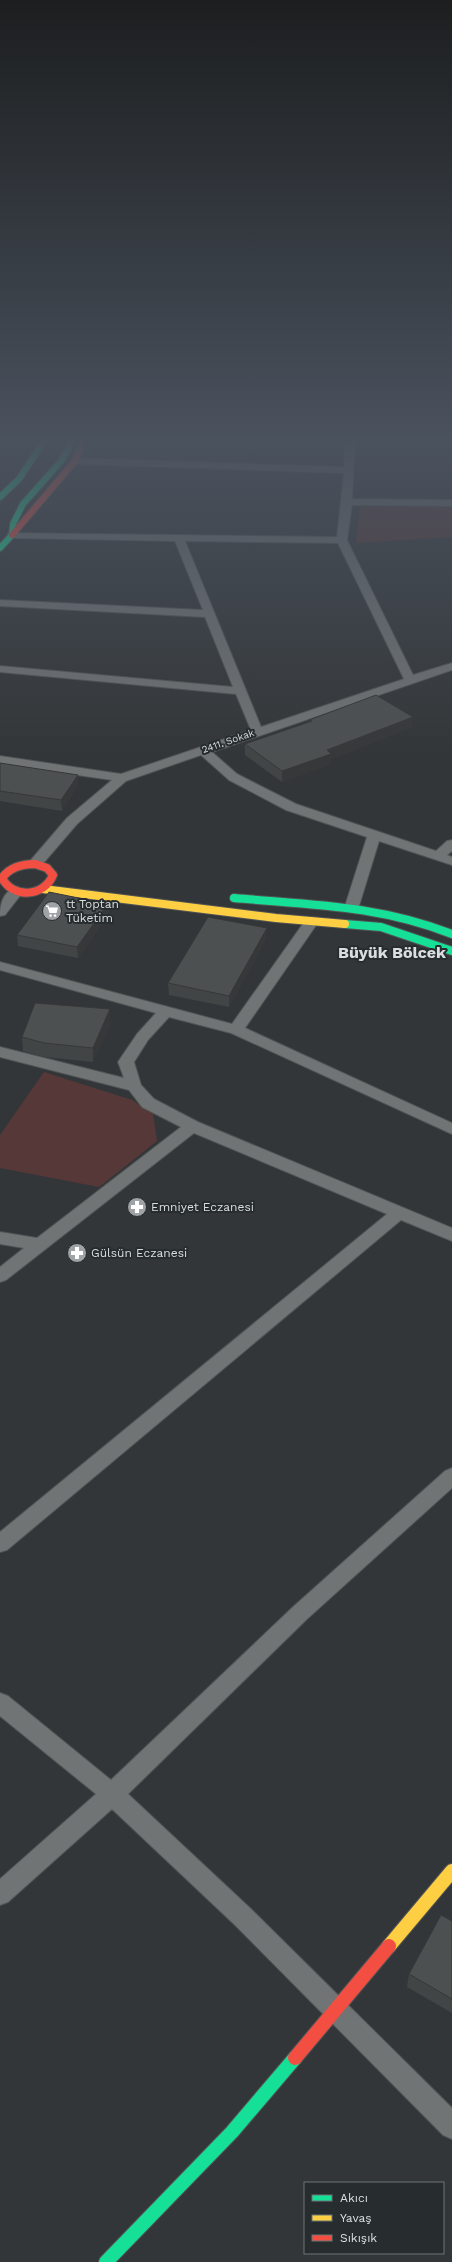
<svg xmlns="http://www.w3.org/2000/svg" width="452" height="2262" viewBox="0 0 452 2262" font-family="'Work Sans',sans-serif">
<rect width="100%" height="100%" fill="#333638"/>
<path fill="#563838" d="M360 504 452 505V537L356 543Z
M44 1072 132 1100 153 1114 157 1141 99 1187 0 1168V1135Z"/>
<g fill="none" stroke-linecap="round" stroke-linejoin="round">
<defs>
<path id="street" d="M345 441H355L352 499 452 500V506L352 505 347 540 413 675 452 663V670L212 752 237 774 296 804 436 851 447 841 452 840V851L447 855 452 857V865L379 841 359 906 357 909H347L345 906 367 837 286 810 229 780 201 755 126 781 77 824 40 867H30L28 864 30 861 67 818 112 780 0 764V756L121 774 251 730 236 694 0 672V666L233 687 205 617 0 606V600L203 610 175 541 12 538 8 537V533L337 537 344 473 75 464 70 461 75 458 344 467ZM185 541 338 543 404 679 261 727Z
M16 888 23 892 5 915 0 916C0 905 3 891 16 888Z
M312 917 319 921 245 1028 452 1123V1134L231 1033 169 1017 148 1040 134 1062 141 1085 154 1099 198 1122 452 1228V1241L401 1220 7 1550 0 1552V1532L387 1214 194 1133 6 1280 0 1282V1267L24 1248 0 1244V1232L37 1238 181 1127 142 1107 129 1090 0 1057V1047L124 1078 118 1062 137 1034 156 1013 0 970V962L232 1024 307 918Z
M452 1468V1488L307 1619 128 1794 251 1909 452 2108V2139L443 2135 235 1925 112 1809 8 1902 0 1905V1879L96 1794 0 1716V1693L8 1696 111 1780 293 1607 445 1471Z"/>
<path id="fast-far2" d="M0 497 19 479 44 441
M0 548 12 535 13 524 23 504 62 460 72 441"/>
<path id="fast-far1" d="M234 898C312 905 377 905 452 934
M345 924 381 927 452 951"/>
<path id="fast" d="M106 2262 232 2132 295 2058"/>
<path id="slow-far1" d="M43 889 276 918 345 924"/>
<path id="slow" d="M389 1946 452 1871"/>
<path id="jam-far2" d="M12 535 75 461 84 441"/>
<path id="jam-far1" d="M35 864 47 868 53 875C44 897 13 899 2 878 10 867 22 864 35 864Z"/>
<path id="jam" d="M295 2058 389 1946"/>
</defs>
<use href="#street" stroke="#515455" stroke-width="2"/>
<use href="#fast-far2" stroke="#515455" stroke-width="8"/>
<use href="#fast-far1" stroke="#515455" stroke-width="10"/>
<use href="#fast" stroke="#515455" stroke-width="16"/>
<use href="#slow-far1" stroke="#515455" stroke-width="10"/>
<use href="#slow" stroke="#515455" stroke-width="16"/>
<use href="#jam-far2" stroke="#515455" stroke-width="8"/>
<use href="#jam-far1" stroke="#515455" stroke-width="10"/>
<use href="#jam" stroke="#515455" stroke-width="16"/>
<use href="#street" fill="#717475" fill-rule="evenodd"/>
<use href="#fast-far2" stroke="#16e098" stroke-width="6"/>
<use href="#fast-far1" stroke="#16e098" stroke-width="8"/>
<use href="#fast" stroke="#16e098" stroke-width="14"/>
<use href="#slow-far1" stroke="#ffcf43" stroke-width="8"/>
<use href="#slow" stroke="#ffcf43" stroke-width="14"/>
<use href="#jam-far2" stroke="#f24e42" stroke-width="6"/>
<use href="#jam-far1" stroke="#f24e42" stroke-width="8"/>
<use href="#jam" stroke="#f24e42" stroke-width="14"/>
</g>
<path fill="#424546" d="M309 720 412 727 331 759V764L282 782 245 755V744L309 722Z
M0 763 78 785 62 811 0 801Z
M108 904 109 914 78 958 18 946 17 935Z
M266 939 229 1007 169 995 168 983Z
M111 1023 93 1062 45 1057 23 1051 22 1037Z
M452 1921V2013L407 1987 409 1974Z"/>
<path fill="#363839" d="M413 717 412 727 331 759V764L282 782V771L327 750Z
M78 775V785L62 811 61 800Z
M108 904 109 914 78 958 77 947Z
M267 928 266 939 229 1007V996Z
M110 1009 111 1023 93 1062V1048Z"/>
<path fill="#4d5051" stroke="#363839" d="M376 695 413 717 327 750 331 754 282 771 245 744 312 721 309 720Z
M0 763 78 775 61 800 0 791Z
M49 892 108 904 77 947 17 935Z
M208 917 267 928 229 996 168 983Z
M35 1003 110 1009 93 1048 44 1043 22 1037Z
M441 1915 452 1921V1999L409 1974Z"/>
<linearGradient id="sky" x2="0" y2="1"><stop stop-color="#1c1e1f"/><stop offset="0.58" stop-color="#4a525e"/><stop offset="1" stop-color="#4a525e" stop-opacity="0"/></linearGradient>
<rect width="452" height="758" fill="url(#sky)"/>
<defs>
<symbol id="supermarket-disc" viewBox="-11 -11 22 22"><circle r="9.5" fill="#a0a3a5" stroke="#272d2f"/><path d="M-6-5.5h2.5l.6 2H6L4.5 2H-2.5L-4.4-4H-6ZM-1.5 3.2a1.3 1.3 0 1 0 .1 0ZM3 3.2a1.3 1.3 0 1 0 .1 0Z" fill="#fff"/></symbol>
<symbol id="pharmacy-disc" viewBox="-11 -11 22 22"><circle r="9.5" fill="#a0a3a5" stroke="#272d2f"/><path d="M-2-6h4v4h4v4h-4v4h-4v-4h-4v-4h4Z" fill="#fff"/></symbol>
</defs>
<g fill-rule="evenodd">
<use href="#supermarket-disc" x="41" y="900" width="22" height="22"/>
<use href="#pharmacy-disc" x="126" y="1196" width="22" height="22"/>
<use href="#pharmacy-disc" x="66" y="1242" width="22" height="22"/>
</g>
<g text-anchor="middle" dominant-baseline="central" stroke-width="4" stroke-linejoin="round" paint-order="stroke">
<g font-size="10" fill="#dadedf" stroke="#272d2f">
<text transform="translate(228 741) rotate(-19)">2411. Sokak</text>
</g>
<g font-size="12" fill="#dadedf" stroke="#272d2f" text-anchor="start">
<text x="66" y="904">tt Toptan<tspan x="66" dy="14">Tüketim</tspan></text>
<text x="151" y="1207">Emniyet Eczanesi</text>
<text x="91" y="1253">Gülsün Eczanesi</text>
</g>
<g font-size="16" font-weight="bold" fill="#dadedf" stroke="#272d2f">
<text x="392" y="952">Büyük Bölcek</text>
</g>
</g>
<rect x="304" y="2182" width="140" height="72" fill="#272d2f" stroke="#6f7475"/>
<rect x="312" y="2195" width="20" height="6" fill="#16e098" stroke="#6f7475"/>
<text x="340" y="2202" font-size="12" fill="#dadedf">Akıcı</text>
<rect x="312" y="2215" width="20" height="6" fill="#ffcf43" stroke="#6f7475"/>
<text x="340" y="2222" font-size="12" fill="#dadedf">Yavaş</text>
<rect x="312" y="2235" width="20" height="6" fill="#f24e42" stroke="#6f7475"/>
<text x="340" y="2242" font-size="12" fill="#dadedf">Sıkışık</text>
</svg>
